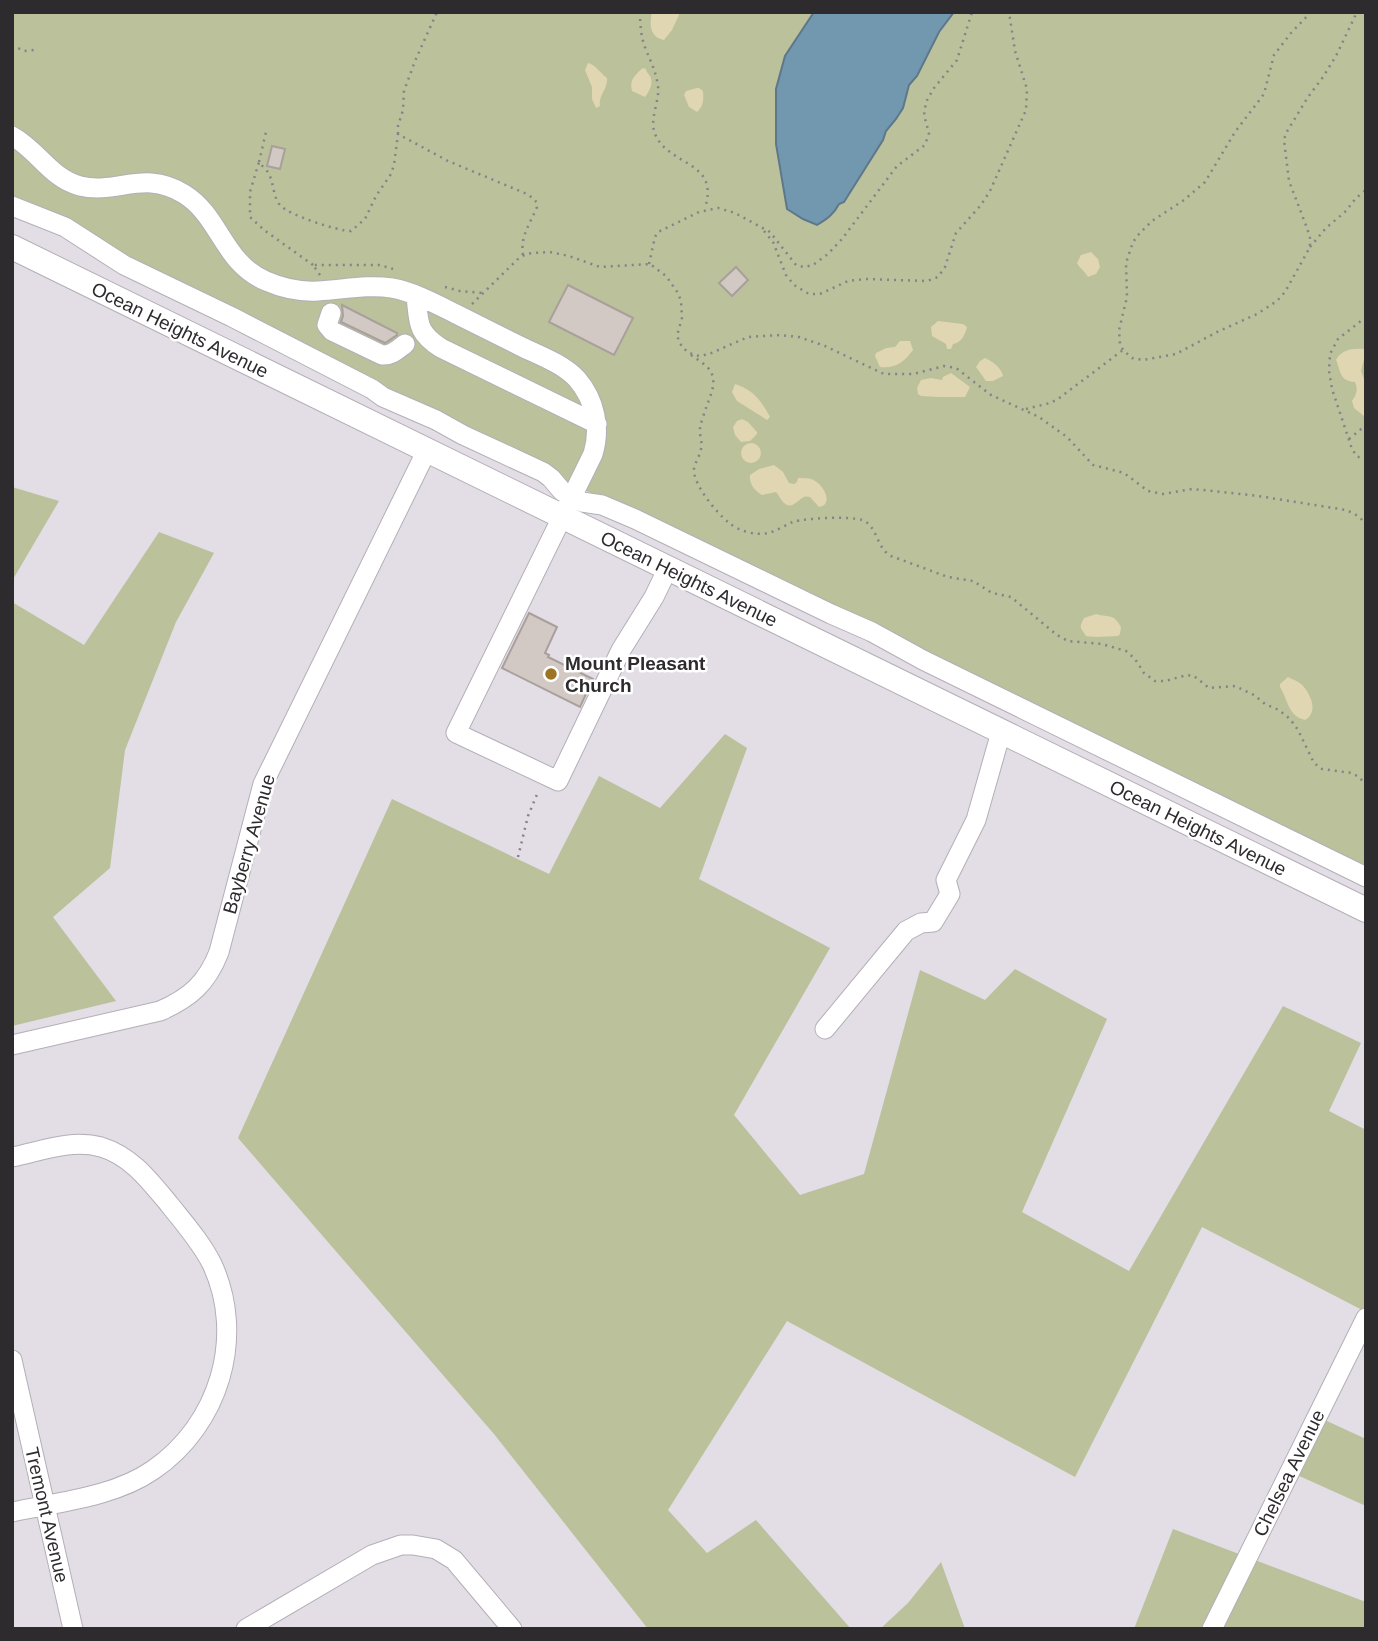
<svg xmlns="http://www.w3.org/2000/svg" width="1378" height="1641" viewBox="0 0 1378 1641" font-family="Helvetica,sans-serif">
<rect width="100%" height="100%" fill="#e3dde5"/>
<path fill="#bac19b" d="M12 12H1366V880L12 204Z
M12 487 59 501 12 581Z
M159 532 214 553 176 622 125 750 110 868 53 917 116 1001 12 1026V602L84 645Z
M725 734 747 748 699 879 830 948 734 1115 800 1195 864 1174 920 970 985 1000 1015 969 1107 1019 1022 1212 1129 1271 1283 1006 1361 1043 1329 1111 1366 1130V1312L1202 1227 1075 1477 787 1321 668 1510 707 1553 756 1520 851 1629H648L494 1434 238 1138 392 799 549 874 599 776 660 808Z
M1316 1416 1366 1439V1506L1286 1470Z
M1173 1529 1366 1602V1629H1134Z
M941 1562 965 1629H880L908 1603Z"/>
<path fill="#e0d6b1" d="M652 12H678L679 15 672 30 664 40C650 37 649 25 652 12Z
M588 63C596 65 600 73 607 78 608 89 598 96 600 106L596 108 592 99V87L585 70Z
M643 68 646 69C646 72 649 74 650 76 654 83 649 92 645 97L632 91C629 80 635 75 643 68Z
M697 88H699L703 91C704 99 703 107 697 112L689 107 684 95 686 91Z
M1091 252 1098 259 1100 267 1096 274 1088 277C1085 271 1080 269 1077 263L1081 255Z
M938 321 963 324 967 327C965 335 961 343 953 344L951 349H947L946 344 932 336 931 327Z
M900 341H910L913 350C904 362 895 369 880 367L875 356 876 353 886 348 895 347Z
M1363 349 1366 351 1361 371 1366 384V415L1364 416 1354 408 1352 401C1357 394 1358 389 1355 382 1339 381 1341 371 1336 360 1341 350 1352 348 1363 349Z
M985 358C993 362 1001 367 1003 376L993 381H986L976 367 980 361Z
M951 373 970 387 965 397H938L921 396 918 394 917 388 921 380 931 378 942 380 943 377Z
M735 384C753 390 760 399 769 415L770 417 767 420 737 401 732 392Z
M742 419 748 422 757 432V434L750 441 741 442 735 435 733 427 737 421Z
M741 453a10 10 0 1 1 20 0a10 10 0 1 1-20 0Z
M774 465 783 472 789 483 794 484 797 482 798 478C799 478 810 478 811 479 819 481 831 496 825 504 824 506 821 506 819 507L810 497C808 497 806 496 804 497 797 500 792 511 783 502 780 499 779 495 776 492L762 495C755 491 749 484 750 475L759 469Z
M1096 614C1111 618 1113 613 1121 627L1120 634 1118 636C1108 636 1095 638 1086 636 1081 627 1078 629 1084 618Z
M1288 677C1293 680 1299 681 1303 686 1312 696 1318 713 1305 720 1288 716 1288 700 1280 687V684Z"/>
<path fill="#7298b0" stroke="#5e7789" stroke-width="2" d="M814 12H954L939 32 917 76 909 85 903 108 896 119 886 131 883 140 844 202 839 204C834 214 827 219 817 225L803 219 787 209 776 144V89L785 56Z"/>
<path fill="#d2c8c4" stroke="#a99f9b" stroke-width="2" d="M272 146 285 149 280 169 267 166Z
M736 267 748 280 732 296 719 283Z
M568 285 633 318 614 355 549 322Z
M342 305 397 333V335L385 343 341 322 343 316Z
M529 613 557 627 545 653 549 655 548 657 593 679 580 707 502 668Z"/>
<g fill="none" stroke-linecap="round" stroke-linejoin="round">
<defs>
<path id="minor" d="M12 136C38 150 50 178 80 186 117 195 144 169 184 194 220 216 223 263 266 281 282 288 300 292 318 291 342 290 367 284 392 288 414 292 436 304 456 314 478 325 500 336 522 347 541 356 563 364 577 379 595 400 601 428 593 454L456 733 558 781 621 650 654 597 668 568
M12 206 65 227 124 265 232 317 372 389 383 397 436 420 463 435 543 472 551 478 562 491 572 497 582 502 602 505 635 519 831 614 872 632 923 660 1366 877
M416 296C419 322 416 332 441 348L597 424
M331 313 327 325 332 331 382 355C392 356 398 349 405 344
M825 1029 906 931 921 923 933 922 950 894 946 880 976 820 1001 732
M12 1045 160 1011C190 998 207 983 219 952L263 784 427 450
M12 1157C42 1151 71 1139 101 1147 131 1156 149 1180 169 1204 184 1223 201 1242 212 1264 246 1337 219 1425 153 1470 114 1497 59 1502 12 1512
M12 1360 73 1629
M246 1629 372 1555 401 1545H413L436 1549 454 1560 512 1629
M1212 1629 1366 1318"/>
<path id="major" d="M12 247 1366 910"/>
</defs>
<use href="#minor" stroke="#b4afb7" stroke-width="21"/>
<use href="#major" stroke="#b4afb7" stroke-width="26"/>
<path stroke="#868288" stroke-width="2.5" stroke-dasharray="2 5" stroke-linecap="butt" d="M640 12C640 25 641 38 646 50 651 62 656 72 658 86 660 101 649 119 655 134 669 167 720 160 705 208
M1311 12 1291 33 1274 55 1264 94 1235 132 1205 182 1184 200 1152 221 1139 234 1133 242 1126 263 1127 297 1119 330 1120 344 1123 350 1132 358 1143 360 1176 354 1217 332 1257 314 1277 301 1285 292 1310 247V238L1307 228 1289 181 1284 140 1286 133 1308 97 1323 77 1336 56 1357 12
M12 45 24 51 34 50
M398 134V126L403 110 404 91 415 61 437 12
M259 162 266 132
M764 231 773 242 786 275 794 285 809 294H820L848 281 867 279 927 281 938 277 945 267 956 233 981 205 990 191 1026 110 1027 89 1015 51 1009 12
M1310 247 1326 228 1346 211 1356 198 1366 190
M649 264 655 237 658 232 699 212 718 208 735 213 770 232 796 265 804 267 813 265 828 254 842 239 897 166 925 145 929 133 924 115 926 102 934 88 957 60 972 12
M313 265 264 230 250 217V192L259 162C262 166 267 170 269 174 274 184 273 197 280 205 288 215 338 231 351 231L365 219 376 196 391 174 394 165 398 134 448 161 527 194 534 199 537 203V207C530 224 520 236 523 255
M320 275 313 265H380L393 269
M445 287 460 291 483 293
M472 304 519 258 526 254 534 253 550 252 569 256 600 267 650 264 666 276 678 293 681 301 682 318 677 336 682 347 689 353 699 356 709 354 748 337 780 335 799 337 825 346 884 374H913L944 366 956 368 991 395 1039 417 1067 437 1093 465 1124 473 1148 491 1163 494 1192 489 1213 491 1258 496 1346 510 1355 514 1366 523
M1366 317 1338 339 1330 354 1329 371 1332 389 1351 446 1356 456 1366 460
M691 355C698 360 707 365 711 372 717 384 710 396 706 408 704 414 701 422 700 428 699 435 703 442 701 449 700 456 695 462 694 469 693 485 717 513 728 522 738 531 756 536 768 533 777 531 785 525 793 522 806 518 849 516 862 520 878 526 876 548 891 556L948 577 973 581 992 593 1011 597 1057 635 1068 641 1102 644 1126 651 1135 659 1144 673 1155 681H1165L1187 675 1194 676 1209 688 1235 686 1254 695 1265 704 1279 710 1290 719 1298 730 1314 763 1322 769 1352 773 1359 777 1366 785
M1026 409 1050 403 1058 399 1123 350
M1349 439 1366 425
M518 857 528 816 538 792"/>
<use href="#minor" stroke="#fff" stroke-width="19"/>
<use href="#major" stroke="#fff" stroke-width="24"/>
</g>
<circle fill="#9d7522" stroke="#fff" stroke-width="2.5" cx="551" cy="674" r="7"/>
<g text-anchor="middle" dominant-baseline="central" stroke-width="5" stroke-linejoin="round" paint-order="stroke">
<g font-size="19" fill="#2e2b2f" stroke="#fff">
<text transform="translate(180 330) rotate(26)">Ocean Heights Avenue</text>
<text transform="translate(689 579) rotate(26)">Ocean Heights Avenue</text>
<text transform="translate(1198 828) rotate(26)">Ocean Heights Avenue</text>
<text transform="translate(249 844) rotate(-74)">Bayberry Avenue</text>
<text transform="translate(1289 1473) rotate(-64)">Chelsea Avenue</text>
<text transform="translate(47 1515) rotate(77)">Tremont Avenue</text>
</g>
<g font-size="19" font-weight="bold" fill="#2e2b2f" stroke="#fff" text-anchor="start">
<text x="565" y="663">Mount Pleasant<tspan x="565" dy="22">Church</tspan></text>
</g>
</g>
<rect width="1378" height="1641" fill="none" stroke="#2e2b2f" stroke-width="28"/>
</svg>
